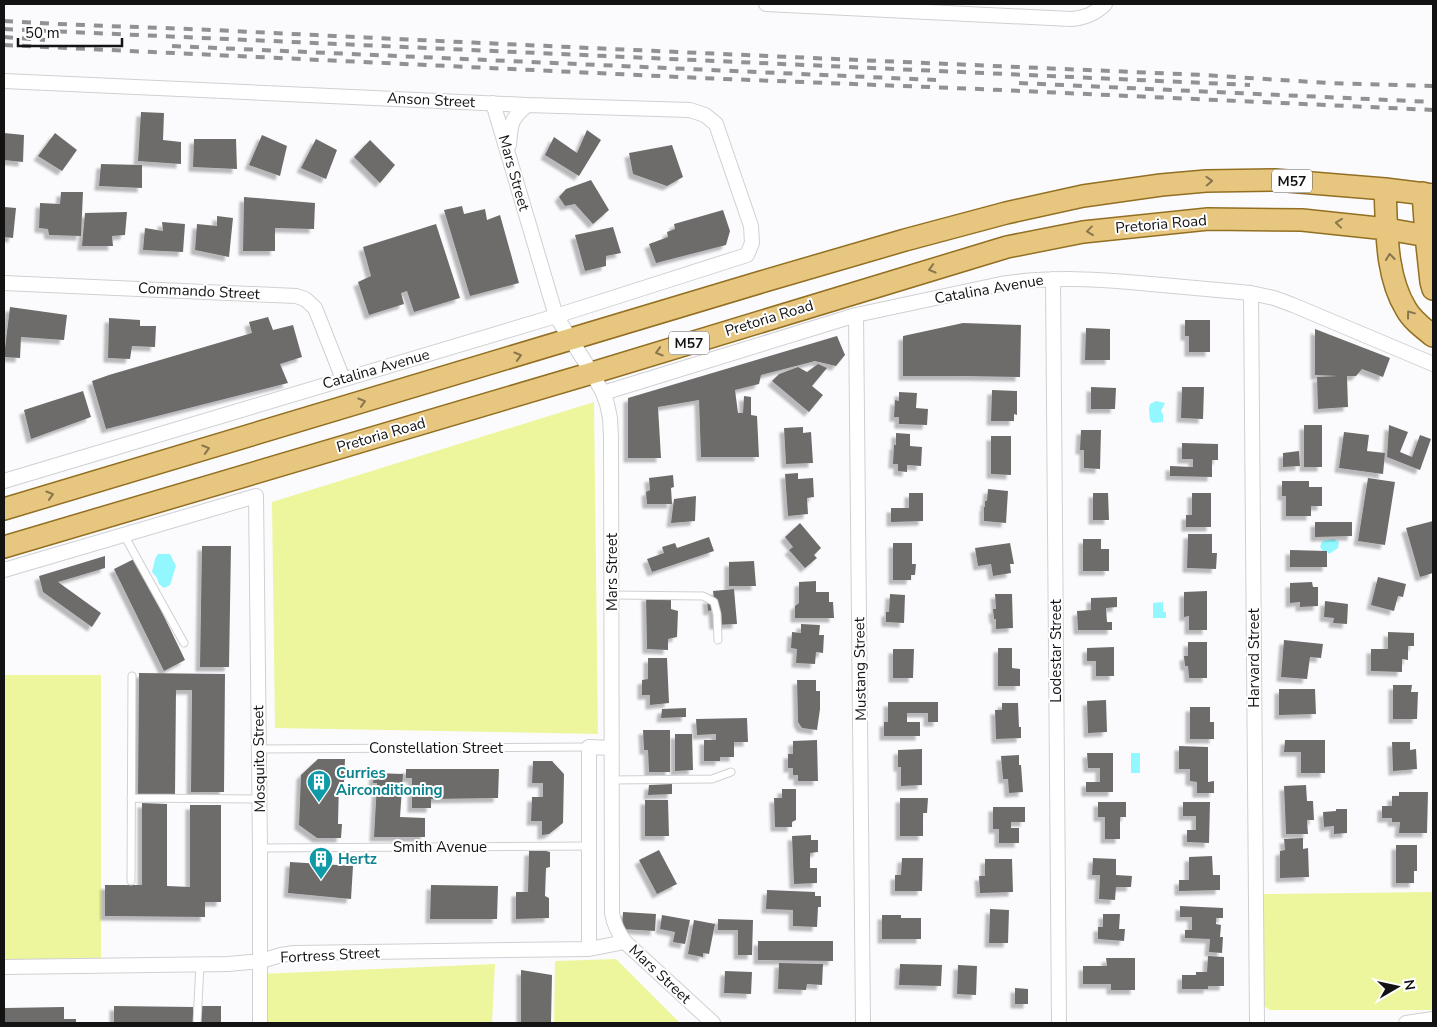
<svg xmlns="http://www.w3.org/2000/svg" width="1437" height="1027" viewBox="0 0 1437 1027" font-family="'Nunito Sans',sans-serif">
<defs>
<filter id="shadow"><feDropShadow dx="-4.5" dy="4.5" stdDeviation="1" flood-color="#0004"/></filter>
</defs>
<rect width="100%" height="100%" fill="#fbfbfe"/>
<path fill="#edf69d" d="M594 402 598 734 275 728 272 502Z
M4 675H101V961H4Z
M1433 892V1010H1270L1262 1005V894Z
M616 959 680 1023H554L555 961Z
M495 964 492 1023H260L259 974Z"/>
<path fill="#92f7ff" d="M1156 401 1165 403 1161 411 1163 414V422L1153 423 1150 420 1149 410 1150 404Z
M1334 539 1339 542 1338 548 1329 554 1327 551H1323L1320 547 1322 541Z
M158 554H170L176 566 170 585 164 588 159 584 157 578 152 572 155 559Z
M1163 602V612H1166V618H1153V603Z
M1131 753H1140V773H1131Z"/>
<path fill="#6e6c6a" filter="url(#shadow)" d="M141 112 164 113 163 140 181 142V164L138 161Z
M587 130 601 140 579 176 545 155 554 137 577 153Z
M4 133 24 135 23 162 4 160Z
M55 133 77 150 62 171 38 156Z
M262 135 287 146 280 176 249 165Z
M194 139H236L237 169 193 167Z
M316 139 337 150 326 179 301 168Z
M370 140 395 165 380 183 354 157Z
M672 145 683 177 667 186 633 174 629 153Z
M101 164 142 165V188L99 186Z
M591 180 609 210 593 224 575 204 565 206 559 197 566 189Z
M61 192H83L81 236 49 235 48 229 39 228 40 203 60 204Z
M244 197 315 203 314 229 275 228V251H243Z
M462 206 464 214 485 209 487 220 500 215 519 283 470 296 444 210Z
M4 207 16 208 13 238 4 237Z
M723 210 730 231 726 245 656 263 649 244 668 237 667 232 675 229 674 224Z
M127 212 125 235 112 236 113 246H82L85 213Z
M217 216 233 218 229 257 195 250 197 224 217 226Z
M162 222 185 224 183 252 143 250 145 228 163 231Z
M436 224 460 298 414 312 407 291 401 293 404 304 369 315 358 282 371 276 363 247Z
M613 227 621 253 606 256V266L585 271 575 235Z
M10 307 67 315 64 340 21 337 20 358 4 357Z
M268 317 273 330 293 325 302 357 280 364 288 383 106 429 92 381 109 375 252 333 249 322Z
M109 318 140 320V326H156L155 347 132 346 130 359 108 358Z
M1185 320H1210V352H1189V336H1185Z
M963 323 1021 325 1020 377 962 376H903V336Z
M1086 328 1110 329V360H1085Z
M1315 329 1390 358 1383 377 1362 369 1356 376H1347L1348 407 1318 409 1317 377 1338 376 1315 375Z
M837 336 845 355 836 366 815 361 761 375 759 384 735 390 738 413H743L744 396 751 397V415L757 416 759 457H701L699 400 658 407 661 458H628V398Z
M818 364 827 368 812 386 823 395 809 412 772 381 779 374 798 367 807 372Z
M1091 387 1116 388 1115 409H1091Z
M1182 387H1204L1203 419 1181 418Z
M992 390 1017 391V415L1014 414V421H991Z
M83 391 91 417 31 439 24 410Z
M899 392 917 393 916 408 928 409 927 425 899 424V417H894L895 400 899 401Z
M1304 425H1322V467H1304Z
M1389 425 1408 432 1400 452 1412 457 1420 435 1431 439 1420 470 1387 457Z
M803 427V433L811 432 813 463 786 464 784 428Z
M1081 430H1101L1100 469 1084 468V450H1080Z
M1344 432 1369 435 1367 451 1385 453 1383 474 1339 468Z
M896 433 910 434V446L922 447 921 466 907 465V472L898 471V464H893L894 445H896Z
M991 436H1011V475L991 474Z
M1182 443 1218 444V460H1212V477L1170 476V466L1193 467V459H1182Z
M1299 451 1300 466 1283 467V453Z
M798 473V479L813 478 814 497 807 498 808 514 788 516 785 474Z
M673 475 674 487 671 488 672 504H647L646 492 650 490 649 478Z
M1368 478 1395 482 1385 545 1358 541Z
M1282 481H1309V487H1322V506H1311V516H1286V496H1282Z
M988 489 1008 491 1006 523 984 521V507H985V501H987Z
M909 493H923V521L891 522V508H909Z
M1093 493H1108L1109 520H1093Z
M1192 493H1211V527H1186V515H1192Z
M696 496 695 521 671 523 674 499Z
M1433 521V573L1420 577 1406 528Z
M1315 522H1352V536L1315 537Z
M800 523 821 548 814 555 817 558 805 568 789 550 793 547 785 537Z
M1188 534H1212V553H1217L1216 569 1187 568Z
M709 537 714 551 652 572 647 559 664 553 662 547 675 543 677 548Z
M1083 539H1101V549H1109V571H1083Z
M893 543H912V564H916L915 575H911V580H893Z
M1010 543 1014 564H1010L1011 573 993 576 991 564 978 566 975 548Z
M202 546H231L229 667H200Z
M1290 550 1327 551V567H1290Z
M105 556V568L58 582 101 613 92 627 43 592 39 576Z
M136 558 185 660 164 671 114 569Z
M754 561 756 586H729V562Z
M1378 577 1406 584 1403 597 1398 596 1394 611 1371 605Z
M816 581V592H829V602H833L834 618H795V606L799 603V582Z
M1312 582 1313 587H1318V606L1300 607V602L1290 603V583Z
M734 589 737 624 714 625 713 610 708 611 707 599H714L713 591Z
M1207 591V630H1189V616L1184 617V592Z
M890 594 905 595 904 623 886 622V612H889Z
M995 594H1012L1013 628 996 629V619H994L993 609H996Z
M646 596 671 597V609L678 611 677 637 668 639V650L647 649Z
M1117 597V607L1106 608 1107 622H1112V630H1078L1077 611 1091 610V598Z
M1325 601 1348 604 1347 624 1333 623 1334 618 1324 617Z
M801 624 820 625 819 635H824L823 653 816 652 815 664 796 663 797 649 791 648 792 632 801 633Z
M1388 632 1414 633V646H1408V660L1402 659V672L1371 671V649H1388Z
M1284 640 1323 644 1321 658 1310 657 1307 679 1281 677Z
M1188 642H1207V678H1189L1188 666H1185L1184 656H1188Z
M1114 647V676H1096V661H1087V648Z
M998 648H1012V668L1020 669V686H998Z
M893 649H914L913 678H893Z
M648 658H667L669 703 650 705V695H642V680L648 679Z
M139 673 225 674 224 792H191L192 690H176L175 795 138 794Z
M797 680H816V691H820V709L817 730 802 728 798 722Z
M1393 685H1412L1411 692H1418L1417 719H1393Z
M1279 689H1315L1316 714 1279 715Z
M1106 700 1107 732 1088 733 1087 701Z
M888 702H938V722H928V713H907V722H920V736H884V722H888Z
M1002 703H1018L1019 727H1021V738L996 739 995 710H1002Z
M1190 707H1210V722H1214V739H1190Z
M686 708V717L661 718 662 709Z
M747 718 748 742H734V757H720V761H704V740H716V734L697 735 696 719Z
M643 730H670V772H649L648 750H644Z
M675 734H692L693 770 675 771Z
M817 740 818 781H798V775H793V768H788V754H793V741Z
M1285 740H1325V773H1301V752H1284Z
M1392 742H1410V750L1416 749 1417 769 1393 771Z
M1179 746 1208 747V782L1214 781V793H1197V782L1190 781V769H1179Z
M922 749V785L901 786V767H898V750Z
M1087 753H1113V792H1086V782H1100V768H1088Z
M1019 755V765H1021L1023 792 1009 793 1008 779H1003L1001 756Z
M318 759H345L344 782H339L338 824H342L341 838H317L299 825 301 775Z
M533 761H552L564 774 563 823 549 834 542 835V821H531L532 797H543V783H532Z
M406 769H499L498 798 431 799V808H412V778H406Z
M374 773 403 774 400 817 425 818V837H374L377 783H373Z
M672 784V794L648 795 649 785Z
M1306 785 1307 801H1313L1314 820H1307L1308 834H1286L1284 786Z
M782 789H796V820L792 822V827H775L774 798H782Z
M1399 792H1428L1427 833H1399L1400 822H1392V818H1382V806H1392V796H1399Z
M900 798H928L927 813H923V836H900Z
M645 800H668L669 836H645Z
M1098 802H1126V817H1120V839H1105V817H1098Z
M1183 802H1210L1209 843 1187 842V830H1196V816H1183Z
M142 803 167 804V886L190 887V805H221V902H205V917L105 916V885H142Z
M993 807H1025V822H1011V828H1019V843H999V829H993Z
M1336 809H1347V833L1334 834V826L1324 827 1323 812 1336 811Z
M811 835V840H818V852L810 853V868H817V883L794 884 792 836Z
M1303 838V849L1308 848 1309 877 1280 878V851L1285 850 1284 839Z
M1396 845H1417V871H1414V883H1396Z
M659 850 677 884 657 894 639 860Z
M529 851H546L550 852V867L546 868 545 896 549 898V918L516 919V892H528Z
M1212 856 1213 875H1220V890L1179 891V880H1189V857Z
M902 858H923L922 891H895V875H901Z
M1093 858 1116 859V875L1132 876 1131 887H1116L1115 900 1099 899 1100 875H1092Z
M985 859H1012L1013 892 980 893 979 876H985Z
M290 862 353 866 351 899 288 893Z
M431 885 498 886 497 919H430Z
M767 890 815 892V896H821V907H818L817 927 793 926V910L766 909Z
M1180 906 1223 908V918H1216V924L1221 925 1220 937H1223L1222 953 1209 952 1210 939 1185 938V930H1192V917H1180Z
M990 909 1009 910 1008 943H989Z
M623 912 656 914 655 931 622 929Z
M1103 914H1120L1119 929H1125L1124 941 1098 939V927H1103Z
M662 915 690 920 685 944 673 942 675 932 660 929Z
M882 915H901V918H921V939H882Z
M718 919 753 920 752 955H738V930H718Z
M694 920 715 924 709 954 703 953V957L688 954Z
M758 941H833V961L758 960Z
M1208 956 1224 957V986H1208V989H1182V975H1196V972H1207Z
M1106 958H1135V990H1111V984H1083V966H1107Z
M779 963 823 964 822 985 807 984 806 990 778 989Z
M900 964 942 965 941 986 899 985Z
M958 965 977 966 976 995 957 994Z
M521 970 552 975 551 1023H521Z
M725 971 752 972 751 994 724 993Z
M1015 988 1028 989V1004H1015Z
M114 1006 193 1007V1023H114Z
M200 1006H221V1023H200Z
M64 1007V1019H76V1023H4V1008Z"/>
<g fill="none" stroke-linecap="round" stroke-linejoin="round">
<defs>
<path id="lane" d="M124 535 184 643
M612 595 703 596 714 602 717 614 718 640
M259 749 589 747
M612 780 712 779 731 772
M131 798 259 799
M260 848 589 846
M131 881 132 676
M197 1023 200 964"/>
<path id="street" d="M766 4 1071 19C1085 18 1095 14 1105 4
M4 81 527 105 690 110 705 115 716 124 751 226 752 243 747 255 556 316 4 481
M493 103 556 316 592 373 603 393 607 404 610 418 611 437 612 913C614 925 618 933 625 942L713 1023
M509 145C511 123 510 120 527 105
M1053 279 1059 1023
M4 283 296 296 305 299 315 308 343 379
M1251 293 1257 1023
M856 315 863 1023
M603 393 856 315 1001 284C1051 276 1101 279 1151 284 1184 287 1218 290 1251 293L1274 298 1293 305 1433 364
M4 570 256 496 260 848V1023
M589 949V747L612 748
M4 967 228 964 261 961 281 955 294 953 589 949 625 942
M1406 1023 1433 1019"/>
<path id="primary" d="M1385 189C1387 228 1385 275 1406 309 1412 320 1423 328 1433 336
M1423 193 1426 236 1431 282 1433 289
M4 509 761 282 905 240 1006 213 1083 196 1161 185 1206 181 1275 180 1385 189 1433 195
M4 547 592 373 1007 247 1083 232 1208 219 1302 220 1387 229 1433 237"/>
</defs>
<use href="#lane" stroke="#cfd0d3" stroke-width="9"/>
<use href="#street" stroke="#cfd0d3" stroke-width="16"/>
<use href="#primary" stroke="#926f22" stroke-width="24"/>
<use href="#lane" stroke="#fff" stroke-width="7"/>
<use href="#street" stroke="#fff" stroke-width="14"/>
<use href="#primary" stroke="#e7c77f" stroke-width="21"/>
<path stroke="#919193" stroke-width="4" stroke-dasharray="9 9" stroke-linecap="butt" d="M4 21C80 26 156 27 233 31 556 47 879 61 1203 75L1328 83 1433 86
M4 29 1250 85
M4 37 45 40
M4 45 701 78 979 89 1433 110
M172 46 936 80
M1019 83 1433 102"/>
</g>
<defs><path id="oneway-chevron" d="M-2-3.5L2.5 0L-2 3.5" fill="none" stroke-width="1.6" stroke-linecap="round" stroke-linejoin="round" transform="scale(1.25)"/></defs>
<g stroke="#88764f">
<use href="#oneway-chevron" transform="translate(1209 181) rotate(-2)"/>
<use href="#oneway-chevron" transform="translate(1339 223) rotate(-174)"/>
<use href="#oneway-chevron" transform="translate(1090 231) rotate(173)"/>
<use href="#oneway-chevron" transform="translate(1390 257) rotate(-96)"/>
<use href="#oneway-chevron" transform="translate(932 269) rotate(164)"/>
<use href="#oneway-chevron" transform="translate(1410 314) rotate(-127)"/>
<use href="#oneway-chevron" transform="translate(659 352) rotate(163)"/>
<use href="#oneway-chevron" transform="translate(518 356) rotate(-17)"/>
<use href="#oneway-chevron" transform="translate(362 402) rotate(-17)"/>
<use href="#oneway-chevron" transform="translate(206 449) rotate(-17)"/>
<use href="#oneway-chevron" transform="translate(50 495) rotate(-17)"/>
</g>
<defs>
<symbol id="building-pin" viewBox="-11 -11 22 30"><path d="M0 17L-7.5 6A9.5 9.5 0 1 1 7.5 6Z" fill="#0f9aa8" stroke="#fff"/><path d="M-4-6H4V6H1V3H-1V6H-4ZM-2.5-4.3h1.7v1.8h-1.7ZM.8-4.3h1.7v1.8H.8ZM-2.5-1h1.7V.8h-1.7ZM.8-1h1.7V.8H.8Z" fill="#fff"/></symbol>
</defs>
<g fill-rule="evenodd">
<use href="#building-pin" x="305" y="768" width="28" height="38"/>
<use href="#building-pin" x="307" y="845" width="28" height="38"/>
</g>
<g text-anchor="middle" dominant-baseline="central" stroke-width="4" stroke-linejoin="round" paint-order="stroke">
<g fill="#fff" stroke="#5a5a5a" stroke-width="1">
<rect x="1272" y="169.5" width="40" height="23" rx="4"/>
<rect x="669" y="331.5" width="40" height="23" rx="4"/>
</g>
<g font-size="14" font-weight="bold" fill="#131314">
<text x="1292" y="181">M57</text>
<text x="689" y="343">M57</text>
</g>
<g font-size="15" fill="#131314" stroke="#fff">
<text transform="translate(431 100) rotate(3)">Anson Street</text>
<text transform="translate(514 173) rotate(74)">Mars Street</text>
<text transform="translate(1161 224) rotate(-5)">Pretoria Road</text>
<text transform="translate(989 289) rotate(-10)">Catalina Avenue</text>
<text transform="translate(199 291) rotate(3)">Commando Street</text>
<text transform="translate(769 318) rotate(-17)">Pretoria Road</text>
<text transform="translate(376 369) rotate(-16)">Catalina Avenue</text>
<text transform="translate(381 435) rotate(-16)">Pretoria Road</text>
<text transform="translate(612 572) rotate(-90)">Mars Street</text>
<text transform="translate(1056 651) rotate(-90)">Lodestar Street</text>
<text transform="translate(1254 658) rotate(-90)">Harvard Street</text>
<text transform="translate(860 669) rotate(-91)">Mustang Street</text>
<text x="436" y="748">Constellation Street</text>
<text transform="translate(259 759) rotate(-91)">Mosquito Street</text>
<text x="440" y="847">Smith Avenue</text>
<text transform="translate(330 955) rotate(-3)">Fortress Street</text>
<text transform="translate(660 974) rotate(43)">Mars Street</text>
</g>
<g font-size="15" font-weight="bold" fill="#0d838f" stroke="#fff" text-anchor="start">
<text x="336" y="773">Curries<tspan x="336" dy="17">Airconditioning</tspan></text>
<text x="338" y="859">Hertz</text>
</g>
</g>
<rect width="1437" height="1027" fill="none" stroke="#131314" stroke-width="10"/>
<g transform="translate(1397 987) rotate(81)" stroke="#ffffff" stroke-width="4" paint-order="stroke">
<path d="M0-4L9 19L0 12L-9 19Z" fill="#131314"/>
<text y="-8" font-size="14" font-weight="bold" text-anchor="middle" fill="#131314">N</text>
</g>
<path d="M18 38v8h104v-8" fill="none" stroke="#131314" stroke-width="2.5"/>
<text x="25" y="38" font-size="15" fill="#131314" stroke="#ffffff" stroke-width="4" paint-order="stroke">50 m</text>
</svg>
